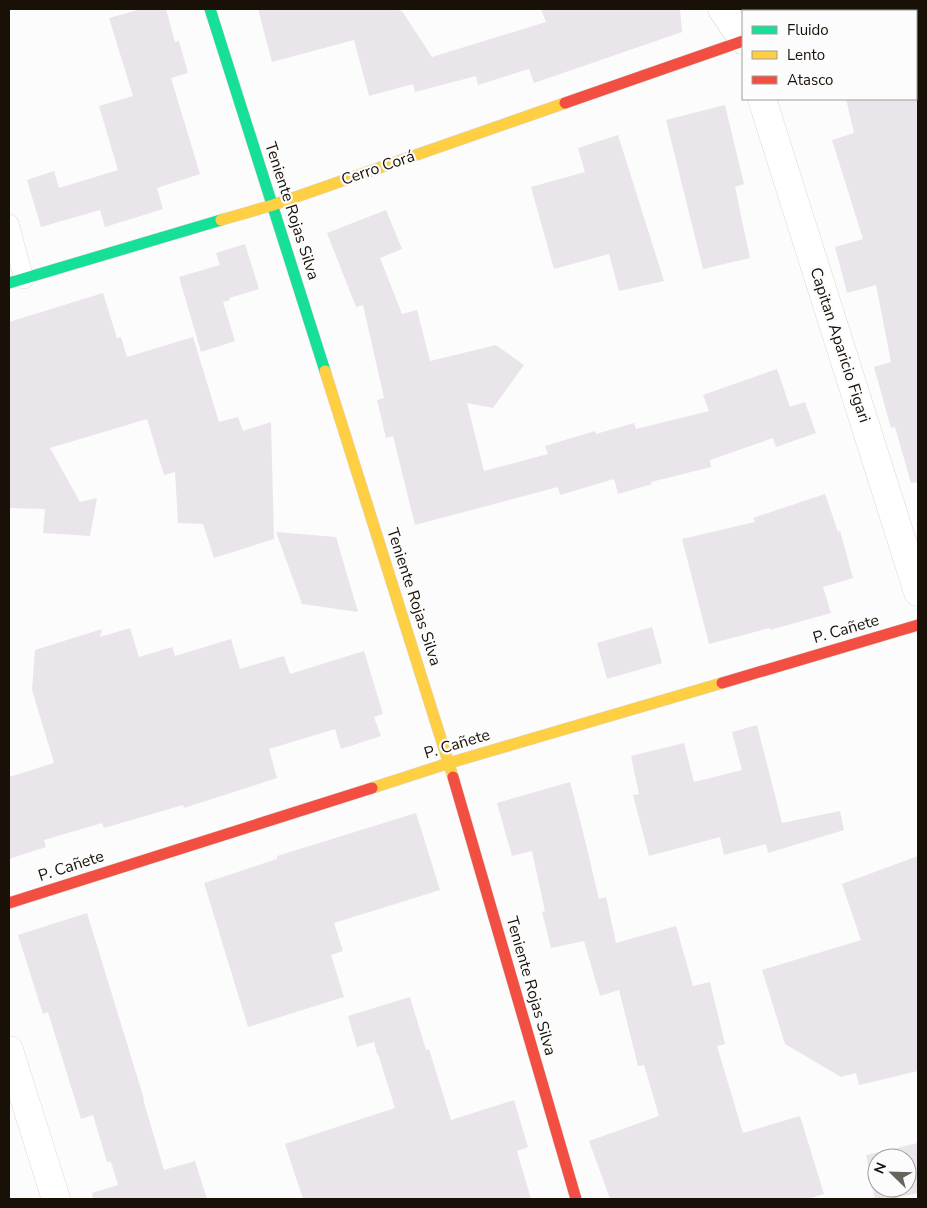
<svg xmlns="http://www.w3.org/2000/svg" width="927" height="1208" viewBox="0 0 927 1208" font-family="'Nunito Sans',sans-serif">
<rect width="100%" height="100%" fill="#fcfcfc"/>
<path fill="#e9e5ea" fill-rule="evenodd" d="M141 9H166L175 42 179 41 188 73 171 78 200 174 157 188 163 209 105 227 100 210 41 227 27 180 54 171 59 188 118 170 99 106 133 96 109 18Z
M258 9H392L402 11 432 57 546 22 541 9H680L682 32 534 83 529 69 478 85 476 76 415 92 413 84 369 96 354 40 272 62Z
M846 99H918V482L911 483 895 427 891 428 874 367 891 362 876 285 847 293 835 247 863 239 832 140 854 133Z
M725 105 744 184 735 187 750 258 703 269 666 120Z
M618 135 664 281 619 291 609 254 554 269 531 187 585 172 578 148Z
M386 210 402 249 380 258 402 314 417 310 430 361 496 345 524 365 493 408 467 403 484 471 548 454 545 446 595 431 596 434 634 423 636 429 709 411 703 395 777 369 790 407 805 402 816 433 776 447 773 438 710 460 711 467 651 482 652 484 618 494 614 479 560 495 558 487 415 525 393 436 386 438 377 400 384 398 363 305 356 307 327 233Z
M245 244 259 289 229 298 230 300 223 302 235 341 201 352 179 277 220 265 216 253Z
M103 293 117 338 121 337 127 357 193 337 219 422 238 417 243 431 271 422 274 539 214 558 203 524 178 523 175 472 164 475 147 419 50 448 80 502 97 498 90 536 43 533 45 509 9 508V322Z
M825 494 838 532 840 531 853 578 823 587 831 613 770 630V628L709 644 682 539 755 522 753 518Z
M276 532 336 537 358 612 302 604Z
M652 627 662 663 607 679 597 643Z
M130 628 139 657 172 647 175 656 231 639 240 669 284 656 290 674 364 651 383 714 374 717 381 736 341 749 335 729 269 749 277 778 184 808 183 805 104 828 102 823 44 840 46 847 9 859V777L54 763 32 690 35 650 102 629 100 637Z
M757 725 782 823 840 811 844 830 768 853 766 844 724 855 720 837 649 856 633 795 639 794 631 756 684 743 694 782 742 770 732 732Z
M570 782 582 828 599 899 606 897 616 943 676 926 693 986 710 982 725 1044 717 1046 743 1133 800 1116 824 1194 808 1199H610L589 1141 659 1116 644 1065 638 1066 619 990 600 996 584 941 551 948 542 912 545 911 532 851 512 856 497 803Z
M416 813 440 890 334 923 343 951 331 955 344 997 248 1027 204 883 277 859V856Z
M918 856V1071L859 1085 856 1073 841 1077 785 1044 762 970 861 940 842 884Z
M87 913 144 1099H143L164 1170 195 1161 207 1199H93L92 1193 118 1185 111 1162H107L93 1115 81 1119 48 1012 43 1014 18 935Z
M410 997 426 1050 429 1049 451 1120 514 1100 528 1147 517 1151 531 1199H303L285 1144 395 1108 378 1054H377L374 1042 357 1047 348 1016Z
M918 1143V1193L890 1199H875L866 1155ZM877 1158H907V1188H877Z"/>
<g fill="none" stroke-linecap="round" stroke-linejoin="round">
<defs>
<path id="lane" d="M9 224 24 279"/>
<path id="street" d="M722 9 743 40
M840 11 849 9
M762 99 918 592
M9 1050 56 1199"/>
<path id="fast" d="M210 9 325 371
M9 283 221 220"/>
<path id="slow" d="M221 220 273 205 565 103
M325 371 453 777
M372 788 449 763 722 683"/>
<path id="jam" d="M565 103 743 41
M722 683 918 625
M453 777 576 1199
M9 903 372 788"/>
</defs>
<use href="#lane" stroke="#dcd8d3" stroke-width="20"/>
<use href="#street" stroke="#dcd8d3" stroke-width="29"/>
<use href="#fast" stroke="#dcd8d3" stroke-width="12"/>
<use href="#slow" stroke="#dcd8d3" stroke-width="12"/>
<use href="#jam" stroke="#dcd8d3" stroke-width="12"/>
<use href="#lane" stroke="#fff" stroke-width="19"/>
<use href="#street" stroke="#fff" stroke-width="28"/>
<use href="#fast" stroke="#16e098" stroke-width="11"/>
<use href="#slow" stroke="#ffcf43" stroke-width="11"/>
<use href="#jam" stroke="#f24e42" stroke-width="11"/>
</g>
<g text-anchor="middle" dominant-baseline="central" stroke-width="4.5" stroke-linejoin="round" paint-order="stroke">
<g font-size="16" fill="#191007" stroke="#fcfcfc">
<text transform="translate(378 168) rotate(-19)">Cerro Corá</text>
<text transform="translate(292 211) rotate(72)">Teniente Rojas Silva</text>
<text transform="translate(840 345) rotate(72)">Capitan Aparicio Figari</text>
<text transform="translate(414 597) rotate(72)">Teniente Rojas Silva</text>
<text transform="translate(846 629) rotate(-16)">P. Cañete</text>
<text transform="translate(457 744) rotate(-17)">P. Cañete</text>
<text transform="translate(71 866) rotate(-18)">P. Cañete</text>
<text transform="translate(531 986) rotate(74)">Teniente Rojas Silva</text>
</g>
</g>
<rect width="927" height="1208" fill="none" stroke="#191007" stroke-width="20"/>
<rect x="742" y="10" width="175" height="90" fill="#fcfcfc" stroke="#a19e9a"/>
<rect x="752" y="26" width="25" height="8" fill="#16e098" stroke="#a19e9a"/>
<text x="787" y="35" font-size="15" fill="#191007">Fluido</text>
<rect x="752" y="51" width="25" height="8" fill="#ffcf43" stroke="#a19e9a"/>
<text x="787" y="60" font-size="15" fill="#191007">Lento</text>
<rect x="752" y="76" width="25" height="8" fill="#f24e42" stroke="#a19e9a"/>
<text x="787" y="85" font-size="15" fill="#191007">Atasco</text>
<g transform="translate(892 1173) rotate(293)"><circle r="24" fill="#fcfcfc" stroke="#a19e9a"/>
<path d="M0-4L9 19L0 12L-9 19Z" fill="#68635d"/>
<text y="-8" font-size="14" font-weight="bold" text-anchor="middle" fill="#191007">N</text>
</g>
</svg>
